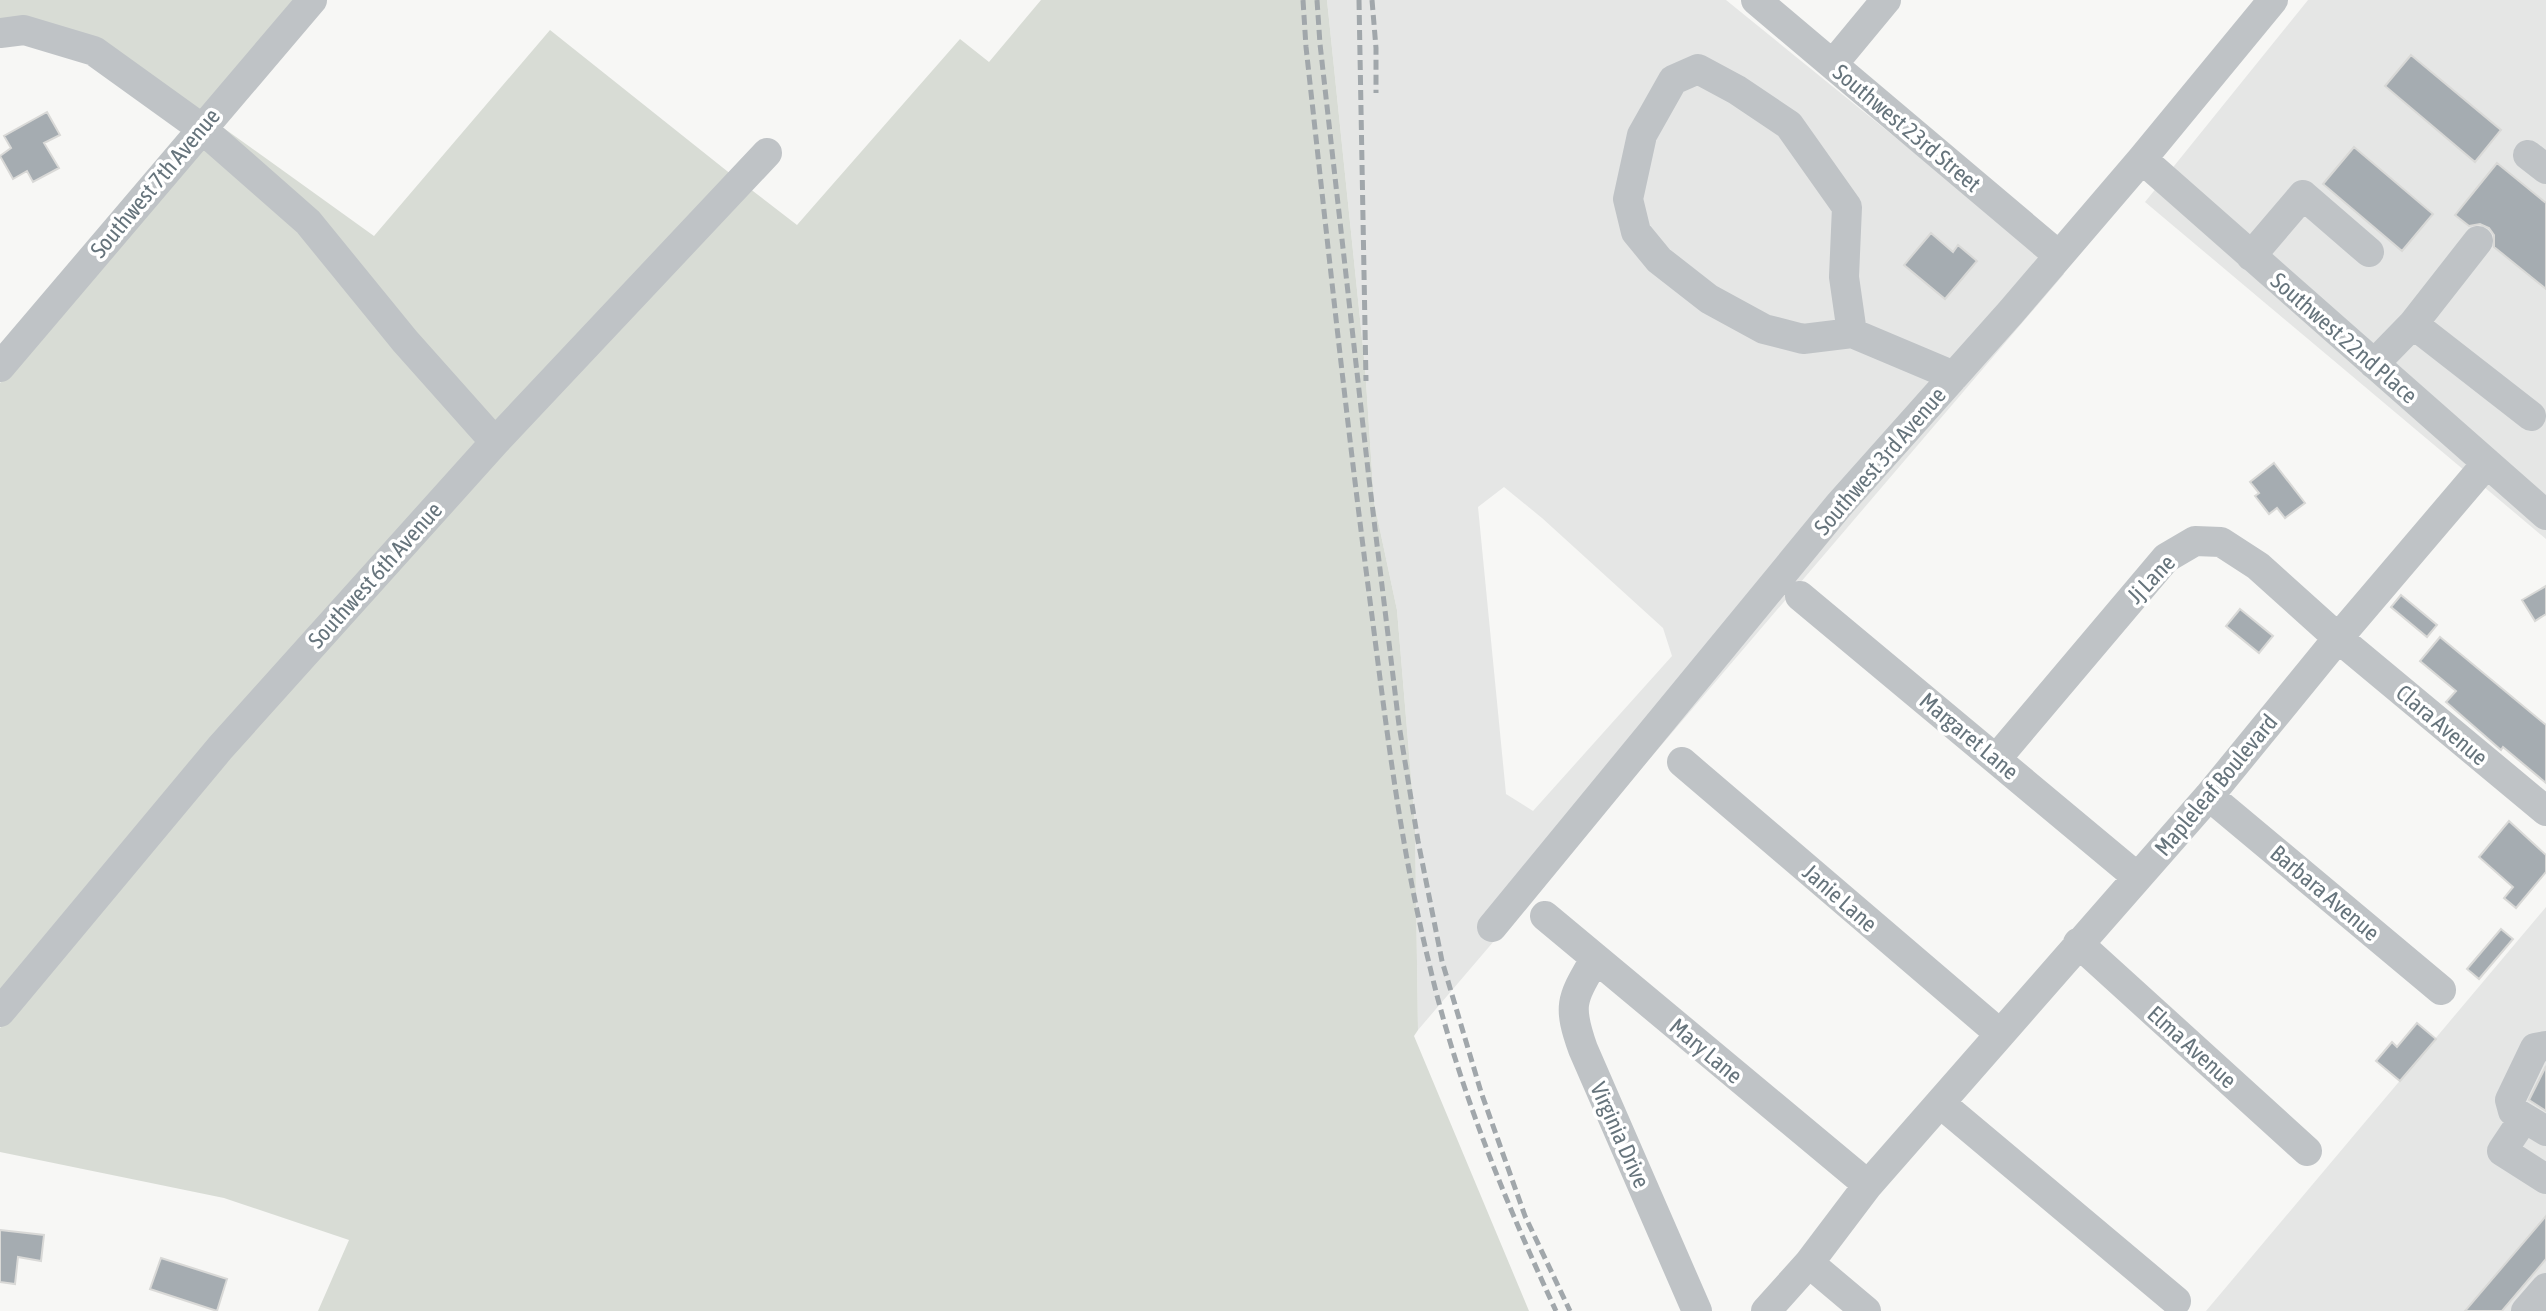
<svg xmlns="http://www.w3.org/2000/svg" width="2546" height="1311" viewBox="0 0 2546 1311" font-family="'Asap Condensed',sans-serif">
<rect width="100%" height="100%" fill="#f7f7f5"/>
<path fill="#e5e6e5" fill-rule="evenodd" d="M1327 0H1726L2064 274 1418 1030 1415 825 1397 610 1374 502 1365 367ZM1504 487 1542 518 1663 628 1672 656 1533 811 1506 794 1478 507ZM1831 498 1496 939 1492 942 1477 929Z
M2308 0H2546V539L2145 202Z
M2546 907V1311H2206Z"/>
<path fill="#d8dcd5" d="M0 0H295L201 112 0 21Z
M1041 0H1327L1365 367 1374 502 1397 610 1415 825 1418 1030 1414 1036 1529 1311H318L349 1240 224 1198 0 1152V1028L228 755 502 450 749 188 797 225 960 39 989 62Z
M550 30 732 175 496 426 218 124 374 236Z
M202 144 300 230 480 443 0 996V383Z"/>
<path fill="#a5acb1" stroke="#d9d9d7" stroke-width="2" d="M2411 55 2501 130 2475 162 2385 86Z
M47 112 60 135 44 143 59 168 33 182 27 171 13 179 0 156 11 148 4 136Z
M2354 147 2433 214 2402 251 2323 184Z
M2497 163 2546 203V289L2494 247V235L2489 228 2480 224 2469 226 2455 215Z
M1931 233 1953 252 1958 245 1977 261 1945 299 1904 265Z
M2274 463 2305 503 2285 518 2277 508 2269 514 2255 496 2259 493 2250 482Z
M2546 586V614L2535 621 2522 600Z
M2401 595 2437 625 2427 637 2391 607Z
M2240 609 2273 636 2259 653 2226 626Z
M2440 637 2546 725V783L2503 747 2501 750 2446 702 2456 691 2420 661Z
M2509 821 2546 855V872L2516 908 2504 898 2513 887 2479 857Z
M2501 929 2513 939 2479 979 2467 969Z
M2417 1023 2436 1039 2400 1081 2376 1061 2392 1042 2397 1047Z
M2546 1066V1111L2529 1100Z
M2546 1216V1259L2502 1311H2465Z
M0 1230 44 1235 41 1261 18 1257 15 1284 0 1282Z
M161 1258 227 1279 217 1311 150 1289Z"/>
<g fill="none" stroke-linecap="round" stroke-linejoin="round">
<path stroke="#bfc3c6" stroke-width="30" d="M1756 0 2058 255
M0 33 24 30 94 51 201 128 308 222 405 341 495 442
M1833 64 1886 0
M2528 155 2546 169
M2142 159 2546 515
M2251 256 2303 195 2369 252
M2413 324 2478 241
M1852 333 1803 339 1764 329 1709 299 1659 260 1636 232 1628 199 1642 135 1673 80 1698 69 1737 90 1789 125 1847 207 1844 277 1852 333 1954 376
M2374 364 2413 324 2531 416
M0 367 312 0
M1800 596 2137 877
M1997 758 2166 558 2195 541 2221 542 2258 566 2338 638 2546 811
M1682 762 1999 1033
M2209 796 2441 990
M1545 916 1868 1185
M1492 927 1839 505 2011 312 2142 159 2273 0
M2078 943 2307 1151
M1595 959C1572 999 1567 1004 1583 1049L1697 1311
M0 1012 220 748 495 442 767 153
M2546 1046 2535 1048 2510 1100 2513 1111 2546 1131
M1940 1103 2176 1301
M2524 1118 2502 1151 2546 1179
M1809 1263 1866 1311
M1766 1311 1809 1263 1868 1185 2209 796 2338 638 2487 463
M2526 1311 2546 1288"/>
<path stroke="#a1a7ab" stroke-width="5" stroke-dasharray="10 5" stroke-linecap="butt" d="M1303 0 1306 47C1327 237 1347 427 1372 616 1387 733 1401 849 1429 963 1457 1084 1504 1199 1556 1311
M1317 0 1320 44 1369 479 1399 725 1418 841 1442 961 1481 1092 1525 1216 1570 1311
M1359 0 1366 381
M1372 0 1376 48V93"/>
</g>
<g text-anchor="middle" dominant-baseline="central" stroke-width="7" stroke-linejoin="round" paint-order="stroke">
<g font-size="23" fill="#66747c" stroke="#fff">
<text transform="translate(1907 128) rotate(40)">Southwest 23rd Street</text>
<text transform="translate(155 183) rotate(-50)">Southwest 7th Avenue</text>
<text transform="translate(2344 338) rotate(41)">Southwest 22nd Place</text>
<text transform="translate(1880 461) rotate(-49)">Southwest 3rd Avenue</text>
<text transform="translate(375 575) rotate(-48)">Southwest 6th Avenue</text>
<text transform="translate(2151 579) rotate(-46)">Jj Lane</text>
<text transform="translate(2442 725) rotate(40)">Clara Avenue</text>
<text transform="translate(1969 736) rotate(40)">Margaret Lane</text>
<text transform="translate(2216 785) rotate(-50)">Mapleleaf Boulevard</text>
<text transform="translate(2325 893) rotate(40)">Barbara Avenue</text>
<text transform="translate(1840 898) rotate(41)">Janie Lane</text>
<text transform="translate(2192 1047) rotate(42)">Elma Avenue</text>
<text transform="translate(1706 1051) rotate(40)">Mary Lane</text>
<text transform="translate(1620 1135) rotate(66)">Virginia Drive</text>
</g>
</g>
</svg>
